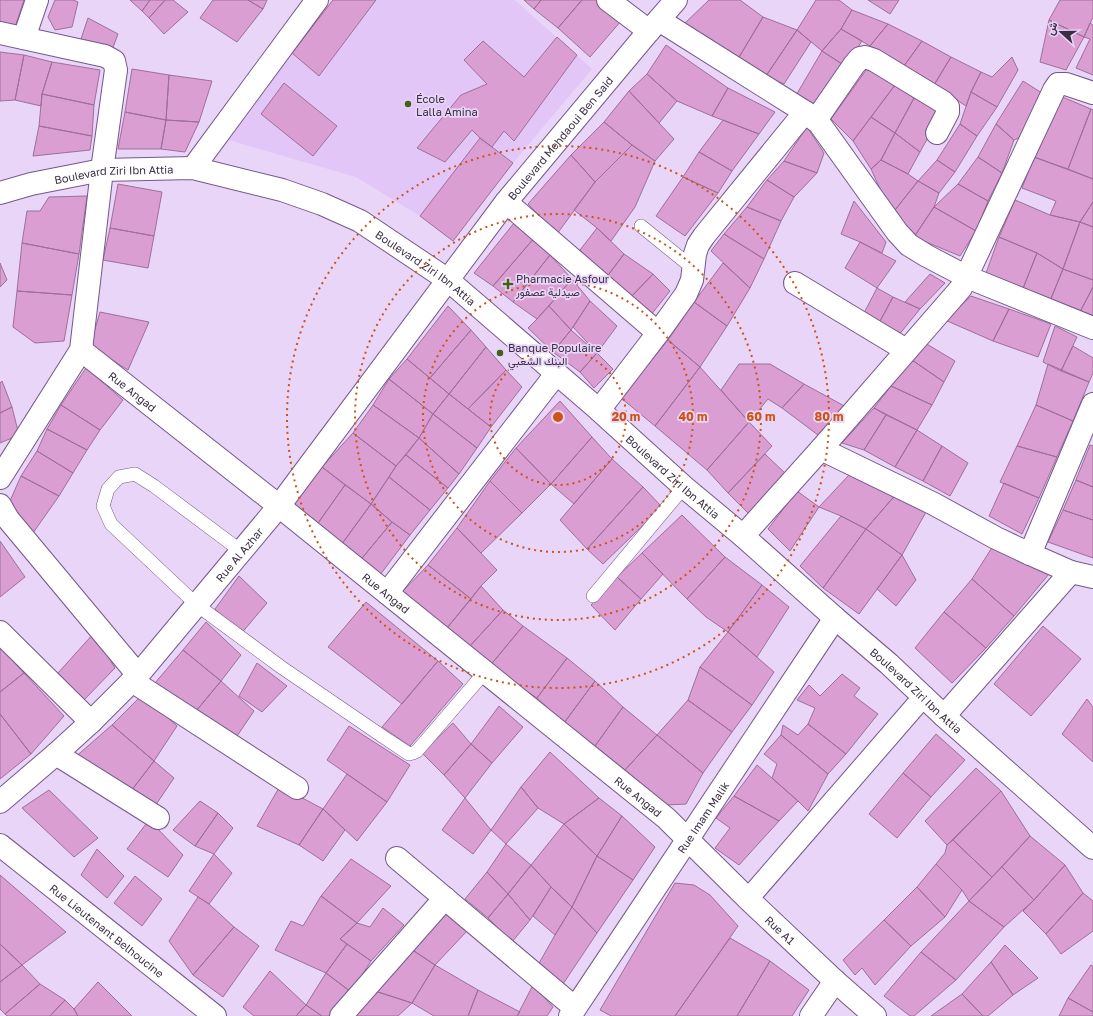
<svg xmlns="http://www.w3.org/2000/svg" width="1093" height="1016" viewBox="0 0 1093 1016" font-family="'Golos Text',Vazirmatn,sans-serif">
<rect width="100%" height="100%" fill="#e8d5f7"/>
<path fill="#e2c6f8" d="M333 0H515L592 69 513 163 453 241 420 216 356 177 225 139Z"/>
<path fill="#da9ed3" stroke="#9e6f99" d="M0 0H24L14 30 0 25Z
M55 0H73L78 2 72 27 55 30 48 17Z
M130 0H150L142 11Z
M150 0H165L149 18 142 11Z
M165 0H173L188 12 164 34 149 18Z
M213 0H248L263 9 237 42 200 18Z
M248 0H267L263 9Z
M333 0H376L319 76 292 53Z
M524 0H541L534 9Z
M541 0H582L558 28 534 9Z
M582 0H597L621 21 590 57 558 28Z
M709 0H740L763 17 738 59 683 25Z
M816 0H839L852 10 841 29 822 51 797 30Z
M868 0H899L890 14Z
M1060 0H1093V17L1084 37 1049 20Z
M852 10 888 24 870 46 841 29Z
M763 17 797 30 766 76 738 59Z
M88 18 118 34 112 50 79 45Z
M1049 20 1084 37 1066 70 1040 62Z
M1090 23 1093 25V75L1076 68 1090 39 1084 37Z
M888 24 922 41 904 66 870 46Z
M841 29 862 41 845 66 822 51Z
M797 30 811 42 784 84 766 76Z
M557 37 577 55 514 141 504 131 492 147 480 138 472 130 445 162 417 148 461 95 487 84 464 60 483 41 524 77Z
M922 41 951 57 934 85 904 66Z
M666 45 728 88 712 116 677 101 647 74Z
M822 51 845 66 816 108 795 97Z
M0 52 24 55 15 100 0 101Z
M24 55 52 62 42 94 41 106 15 100Z
M951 57 981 72 971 92 966 106 934 85Z
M1012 57 1018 70 997 107 971 92 981 72 992 77Z
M52 62 100 70 94 105 42 94Z
M869 66 895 85 853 141 831 119Z
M132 69 169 75 166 120 125 112Z
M647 74 677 101 659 123 629 91Z
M169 75 212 81 199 122 166 120Z
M1023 81 1042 93 1025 135 1014 140 996 124Z
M284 83 337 126 313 156 261 114Z
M895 85 914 98 895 133 871 117Z
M728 88 775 112 759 134 712 116Z
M629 91 674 139 655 161 632 145 604 122Z
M971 92 997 107 977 136 960 124Z
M42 94 94 105 92 136 39 126Z
M1060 96 1091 109 1068 169 1034 157Z
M914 98 942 112 920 152 895 133Z
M1091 109 1093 110V179L1068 169Z
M125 112 166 120 161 149H118Z
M871 117 895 133 881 160 871 169 853 141Z
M166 120 199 122 185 152 161 149Z
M723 120 759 134 732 171 699 152Z
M604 122 632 145 595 182 571 155Z
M960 124 977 136 955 172 937 160Z
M996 124 1014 140 1002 173 978 157Z
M39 126 92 136 90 150 33 156Z
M807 127 824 153 817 173 784 161Z
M895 133 920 152 908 174 881 160Z
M480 138 513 163 453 241 420 216Z
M632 145 655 161 635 207 611 241 597 228 574 210 595 182Z
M699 152 732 171 718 193 683 177Z
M571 155 595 182 557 234 528 204Z
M978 157 1002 173 988 201 958 184Z
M1034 157 1093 179V202L1080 222 1050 215 1056 201 1022 188Z
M881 160 908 174 918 181 895 210 886 202 871 169Z
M937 160 955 172 939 193 918 181Z
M784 161 817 173 794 197 767 180Z
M683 177 718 193 685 236 656 216Z
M767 180 794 197 781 221 747 207Z
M918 181 939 193 934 207 914 237 895 210Z
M118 184 162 192 154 236 110 228Z
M958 184 988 201 976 231 934 207Z
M87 196 79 254 22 243 27 211H40L49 197Z
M1015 200 1050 215 1080 222 1063 269 1037 253 999 237Z
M854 201 886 242 882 253 860 242 841 234Z
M1093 202V227L1080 222Z
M747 207 781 221 764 259 724 234Z
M934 207 976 231 960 256 914 237Z
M518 218 535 237 493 286 474 273Z
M1080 222 1093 227V280L1063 269Z
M110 228 154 236 148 268 103 260Z
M597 228 624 254 606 278 580 250Z
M724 234 764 259 750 288 711 251Z
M535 237 550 255 513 302 493 286Z
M999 237 1037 253 1022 291 985 276Z
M860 242 896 261 877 288 845 268Z
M22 243 79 254 72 295 17 291Z
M1037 253 1063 269 1050 301 1022 291Z
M624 254 653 274 630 298 606 278Z
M550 255 572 279 537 319 513 302Z
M0 263 7 280 0 287Z
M723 263 750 288 727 326 694 302Z
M1063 269 1093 280V287L1080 312 1050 301Z
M653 274 670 291 650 316 630 298Z
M930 274 945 283 920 309 905 302Z
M572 279 590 301 571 330 549 306Z
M1093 287V317L1080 312Z
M877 288 893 297 879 323 864 313Z
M17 291 72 295 64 341 35 343 13 327Z
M971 296 1009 309 993 341 945 320Z
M893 297 920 309 898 336 879 323Z
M590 301 617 326 597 353 573 327Z
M694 302 727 326 700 367 668 340Z
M448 306 471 330 430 378 407 359Z
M549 306 571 330 553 352 528 328 537 319Z
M1009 309 1051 324 1038 357 993 341Z
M100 312 149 322 128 370 90 346Z
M1055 326 1077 337 1061 371 1043 362Z
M471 330 486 347 449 394 430 378Z
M571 330 597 353 580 372 553 352Z
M668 340 700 367 655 426 621 398Z
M925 343 955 361 944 382 912 360Z
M1073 346 1093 358V373L1089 382 1061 371Z
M486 347 506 370 468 409 449 394Z
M597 353 613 369 594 388 580 372Z
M407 359 449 394 433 414 389 379Z
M912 360 944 382 932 405 891 386Z
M739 364H770L804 384 782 408 768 399 749 422 721 390Z
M1048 364 1089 382 1073 421 1036 405Z
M700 367 749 422 707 470 655 426Z
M86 368 123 400 100 430 61 405Z
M506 370 522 387 491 427 468 409Z
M389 379 433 414 419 438 373 405Z
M2 381 12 407 0 413V383Z
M804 384 848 408 818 435 782 408Z
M891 386 932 405 917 430 874 408Z
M449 394 491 427 477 448 433 414Z
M560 401 592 437 551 484 516 448Z
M61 405 100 430 87 450 47 429Z
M373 405 419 438 396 466 353 433Z
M1036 405 1073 421 1057 457 1017 446Z
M12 407 19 435 0 443V413Z
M874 408 886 415 864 450 842 443Z
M433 414 477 448 459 474 419 438Z
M886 415 917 430 895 467 864 450Z
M749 422 772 446 728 493 707 470Z
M47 429 87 450 73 473 37 451Z
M917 430 942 446 923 481 895 467Z
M353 433 396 466 371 504 322 467Z
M592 437 612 459 574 504 551 484Z
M419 438 459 474 448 488 406 455Z
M1090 445 1093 446V487L1076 480Z
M942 446 968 463 950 496 923 481Z
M1017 446 1057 457 1039 498 1000 482Z
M516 448 551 484 522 513 490 481Z
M37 451 73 473 59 496 21 476Z
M765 454 788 476 752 517 728 493Z
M406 455 448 488 430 510 389 477 396 466Z
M612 459 643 487 587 549 560 520Z
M322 467 345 485 316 526 293 502Z
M849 475 898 492 866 529 841 516 819 507Z
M21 476 59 496 33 533 6 510Z
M389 477 430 510 410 535 392 522 371 504Z
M1076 480 1093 487V520L1063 510Z
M490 481 522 513 481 553 457 528Z
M1004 483 1039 498 1022 534 989 516Z
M345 485 371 504 339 548 316 526Z
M643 487 662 507 603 564 587 549Z
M797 491 819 507 790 551 768 529Z
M898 492 926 512 902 555 866 529Z
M371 504 392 522 358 563 339 548Z
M1063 510 1093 520V558L1048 542Z
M682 515 725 557 687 599 642 553Z
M841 516 866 529 823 588 800 566Z
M392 522 410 535 377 579 358 563Z
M457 528 497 570 481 586 471 599 428 565Z
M866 529 902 555 859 614 823 588Z
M0 541 25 577 0 597Z
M993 546 1049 574 1014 616 972 579Z
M642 553 663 574 641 599 617 577Z
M902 555 916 580 896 606 877 589Z
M725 557 762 585 728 632 706 617 687 599Z
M428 565 471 599 447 628 402 592Z
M239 576 267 603 240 635 215 609Z
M617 577 641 599 615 630 591 605Z
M972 579 1014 616 986 648 944 612Z
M762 585 789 607 757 657 728 632Z
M481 586 503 610 469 647 447 628Z
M366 602 438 661 402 704 328 647Z
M503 610 523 626 489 667 469 647Z
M944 612 986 648 952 683 915 648Z
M206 622 241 655 221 681 183 650Z
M523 626 567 658 537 698 489 667Z
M1043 626 1081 659 1031 716 994 684Z
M728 632 774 672 752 705 700 667Z
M94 633 115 668 83 701 58 673Z
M0 647 24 673 0 692Z
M183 650 221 681 196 711 155 683Z
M567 658 595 681 564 723 537 698Z
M438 661 463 684 410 746 382 727Z
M257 663 287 686 262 712 239 696Z
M700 667 752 705 732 732 688 700Z
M24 673 64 716 31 754 0 714V692Z
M842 674 860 688 854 696 878 714 846 754 808 724 815 708 797 700 809 685 820 696Z
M221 681 254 711 235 739 196 711Z
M595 681 623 707 595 746 564 723Z
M142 695 177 726 154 761 112 725Z
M1087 699 1093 707V762L1062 734Z
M688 700 732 732 703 773 657 735Z
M499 706 523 727 492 763 471 744Z
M623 707 657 735 625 770 595 746Z
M0 714 31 754 0 779Z
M453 723 471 744 444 775 422 753Z
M808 724 846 754 828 774 781 735 783 725 798 735Z
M112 725 154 761 131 791 73 759Z
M349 726 410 765 387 802 327 760Z
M936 734 965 760 931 797 903 773Z
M657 735 703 773 686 804 667 805 625 770Z
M781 735 828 774 808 811 798 801 772 778 777 764 764 754Z
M471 744 492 763 465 798 444 775Z
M550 752 599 798 564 824 538 808 521 787Z
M154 761 174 778 153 809 131 791Z
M757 765 798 801 779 821 734 796Z
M976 768 1001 791 947 845 925 821Z
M903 773 931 797 897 838 869 814Z
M347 774 387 802 357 841 323 809Z
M280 786 323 809 299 845 257 826Z
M521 787 538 808 506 844 491 830Z
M49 790 98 838 74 857 22 808Z
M1001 791 1030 836 992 877 953 840Z
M734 796 779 821 739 865 715 848 730 828 716 818Z
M465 798 491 830 473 854 442 830Z
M599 798 622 816 597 856 564 824Z
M200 801 218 813 195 846 173 830Z
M323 809 345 830 323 861 299 845Z
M218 813 233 828 214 854 195 846Z
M622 816 655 847 633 880 597 856Z
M149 820 183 855 168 877 127 849Z
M564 824 597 856 572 907 551 887 531 865Z
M1030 836 1065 865 1034 900 1002 867Z
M953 840 992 877 969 901 962 890 936 864 945 853 947 845Z
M506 844 531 865 508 894 487 872Z
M97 849 124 876 107 898 81 875Z
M214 854 232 873 209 904 189 891Z
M597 856 633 880 597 933 572 907Z
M351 859 391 886 357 923 321 896Z
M936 864 962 890 945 917 917 887Z
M531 865 551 887 530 920 508 894Z
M1065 865 1083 893 1046 934 1023 911 1034 900Z
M1002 867 1034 900 1004 927 969 901Z
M487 872 508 894 488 918 465 899Z
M0 875 66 932 22 965 0 944Z
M135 876 162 899 142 926 114 903Z
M675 883 694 885 710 895 738 926 675 1016H611L600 1010Z
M551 887 572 907 555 935 533 916Z
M917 887 945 917 911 946 884 920Z
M1083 893 1093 901V931L1061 954 1046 934Z
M508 894 530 920 512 942 488 918Z
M321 896 357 923 340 939 347 944 326 973 275 950 291 921 303 926Z
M198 897 209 904 234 927 193 975 169 941Z
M969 901 1004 927 956 980 921 952Z
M572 907 597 933 561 987 538 965 555 935Z
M383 908 404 925 371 961 340 939 357 923 370 927Z
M444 911 468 930 435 965 411 949Z
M884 920 911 946 875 985 862 968 855 975 843 960Z
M234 927 259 946 223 997 193 975Z
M730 938 770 961 737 1016H675Z
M0 944 22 965 0 982Z
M347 944 371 961 351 992 326 973Z
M1005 945 1038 978 1013 995 991 962Z
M411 949 435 965 412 1003 375 991Z
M921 952 956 980 914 1016H910L884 996Z
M770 961 809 990 792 1016H737Z
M991 962 1013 995 988 1016H983L962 994Z
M22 965 40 984 5 1014 0 1009V982Z
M435 965 478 990 468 1016H434L412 1003Z
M1091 965 1093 966V1012L1068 998Z
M270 971 306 1005 296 1016H254L243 1007Z
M326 973 351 992 330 1016H322L306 1005Z
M98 982 132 1016H78L74 1009Z
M40 984 65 1000 50 1016H7L5 1014Z
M533 985 553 1007 547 1016H517Z
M478 990 520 1012 517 1016H468Z
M375 991 412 1003 398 1016H353Z
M962 994 983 1016H931Z
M1068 998 1093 1012V1016H1059Z
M65 1000 74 1009 78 1016H50Z
M306 1005 322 1016H296Z"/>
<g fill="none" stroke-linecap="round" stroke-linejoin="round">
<defs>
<path id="service" d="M641 226 694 269
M241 551 154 486 135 474 119 477 108 489 103 506 111 524 197 605 281 667 382 736 409 754 413 753 417 751 485 672
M593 596 684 487"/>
<path id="pedestrian" d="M748 899 924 696"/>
<g id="minor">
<path d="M608 0 649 31"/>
<path d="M659 20 805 112 819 123 897 232 909 245 927 256 967 277 1093 328"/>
<path d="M0 33 105 56 114 61 116 70 102 170 81 350 0 478"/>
<path d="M24 38 37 0"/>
<path d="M816 120 854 65 860 58 865 57 874 60 943 102 948 107V112L937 133"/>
<path d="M193 168 317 0"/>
<path d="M506 202 658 333"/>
<path d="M795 283 906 350"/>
<path id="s1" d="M81 350 279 506 666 818 748 899 835 981 875 1016"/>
<path d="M599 410 658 333 686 294 692 280 695 254 698 245 704 236 805 112"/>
<path d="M821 449 934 504 996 538 1030 554 1071 572 1093 577"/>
<path d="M0 505 8 519 138 675"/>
<path d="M743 536 821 449 961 288 1054 90 1058 84H1066L1093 93"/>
<path d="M1030 554 1093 404"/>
<path d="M387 593 556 374"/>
<path d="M0 632 91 722"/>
<path d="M132 681 297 788"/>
<path d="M944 716 1071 572"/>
<path d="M56 754 158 818"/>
<path d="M397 858 575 1008"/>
<path d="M341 1016 445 898"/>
<path id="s2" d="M570 1016 835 618"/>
<path d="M811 1016 835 981"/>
</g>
<g id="tertiary">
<path id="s3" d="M0 193 31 184 102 170 193 168 282 190 322 204 360 221 448 280 599 410 684 487 743 536 835 618 889 664 944 716 1093 848"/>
<path id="s4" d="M0 802 56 754 91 722 138 675 279 506 506 202 649 31 676 0"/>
<path id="s5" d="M0 845 215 1016"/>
</g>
</defs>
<use href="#service" stroke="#75588a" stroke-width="14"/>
<use href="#pedestrian" stroke="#75588a" stroke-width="22"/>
<use href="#minor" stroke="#75588a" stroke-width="24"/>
<use href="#tertiary" stroke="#75588a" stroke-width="24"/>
<use href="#service" stroke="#fff" stroke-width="13"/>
<use href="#pedestrian" stroke="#fff" stroke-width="20"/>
<use href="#minor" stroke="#fff" stroke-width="22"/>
<use href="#tertiary" stroke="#fff" stroke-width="22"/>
</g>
<g fill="none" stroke="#ce5314" stroke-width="2" stroke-dasharray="2 4">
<circle cx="558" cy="417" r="68"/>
<circle cx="558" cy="417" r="135"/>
<circle cx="558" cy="417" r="203"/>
<circle cx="558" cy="417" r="271"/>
</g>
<g fill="#406116" stroke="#e8d5f7" stroke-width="1.5">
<circle cx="408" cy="104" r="4"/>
<path d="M506 278h4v4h4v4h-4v4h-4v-4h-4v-4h4z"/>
<circle cx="500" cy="353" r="4"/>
</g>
<g text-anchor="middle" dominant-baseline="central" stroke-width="3.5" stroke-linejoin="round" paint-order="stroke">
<g font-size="11" fill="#3a2e44" stroke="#e8d5f7" text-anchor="start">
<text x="416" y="98">École<tspan x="416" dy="13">Lalla Amina</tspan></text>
<text x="516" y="278">Pharmacie Asfour<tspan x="516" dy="13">صيدلية عصفور</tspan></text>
<text x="508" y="347">Banque Populaire<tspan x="508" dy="13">البنك الشعبي</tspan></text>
</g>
<g font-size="11" fill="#3a2e44" stroke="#e8d5f7">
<text stroke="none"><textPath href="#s4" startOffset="871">Boulevard Mehdaoui Ben Said</textPath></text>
<text stroke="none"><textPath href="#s3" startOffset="116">Boulevard Ziri Ibn Attia</textPath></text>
<text stroke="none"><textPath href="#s3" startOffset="452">Boulevard Ziri Ibn Attia</textPath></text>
<text stroke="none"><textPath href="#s1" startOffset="66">Rue Angad</textPath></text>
<text stroke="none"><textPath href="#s3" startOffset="776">Boulevard Ziri Ibn Attia</textPath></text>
<text stroke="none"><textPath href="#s4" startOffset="345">Rue Al Azhar</textPath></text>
<text stroke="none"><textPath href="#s1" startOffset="390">Rue Angad</textPath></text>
<text stroke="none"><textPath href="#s3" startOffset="1100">Boulevard Ziri Ibn Attia</textPath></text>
<text stroke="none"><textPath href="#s1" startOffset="714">Rue Angad</textPath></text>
<text stroke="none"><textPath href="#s2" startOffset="239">Rue Imam Malik</textPath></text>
<text stroke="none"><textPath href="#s1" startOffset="909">Rue A1</textPath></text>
<text stroke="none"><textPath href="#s5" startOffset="137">Rue Lieutenant Belhoucine</textPath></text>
</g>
</g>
<circle cx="558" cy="417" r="6" fill="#ce5314" stroke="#e8d5f7" stroke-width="2"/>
<g font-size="12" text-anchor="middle" font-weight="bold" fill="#ce5314" stroke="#e8d5f7" stroke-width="3.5" stroke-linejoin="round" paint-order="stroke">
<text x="626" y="421">20 m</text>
<text x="693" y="421">40 m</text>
<text x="761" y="421">60 m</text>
<text x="829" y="421">80 m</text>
</g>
<g transform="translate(1061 32) rotate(291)" stroke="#e8d5f7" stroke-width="3" paint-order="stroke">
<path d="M0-3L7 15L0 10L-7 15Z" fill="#3a2e44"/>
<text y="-6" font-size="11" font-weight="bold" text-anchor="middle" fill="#3a2e44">ش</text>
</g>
</svg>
